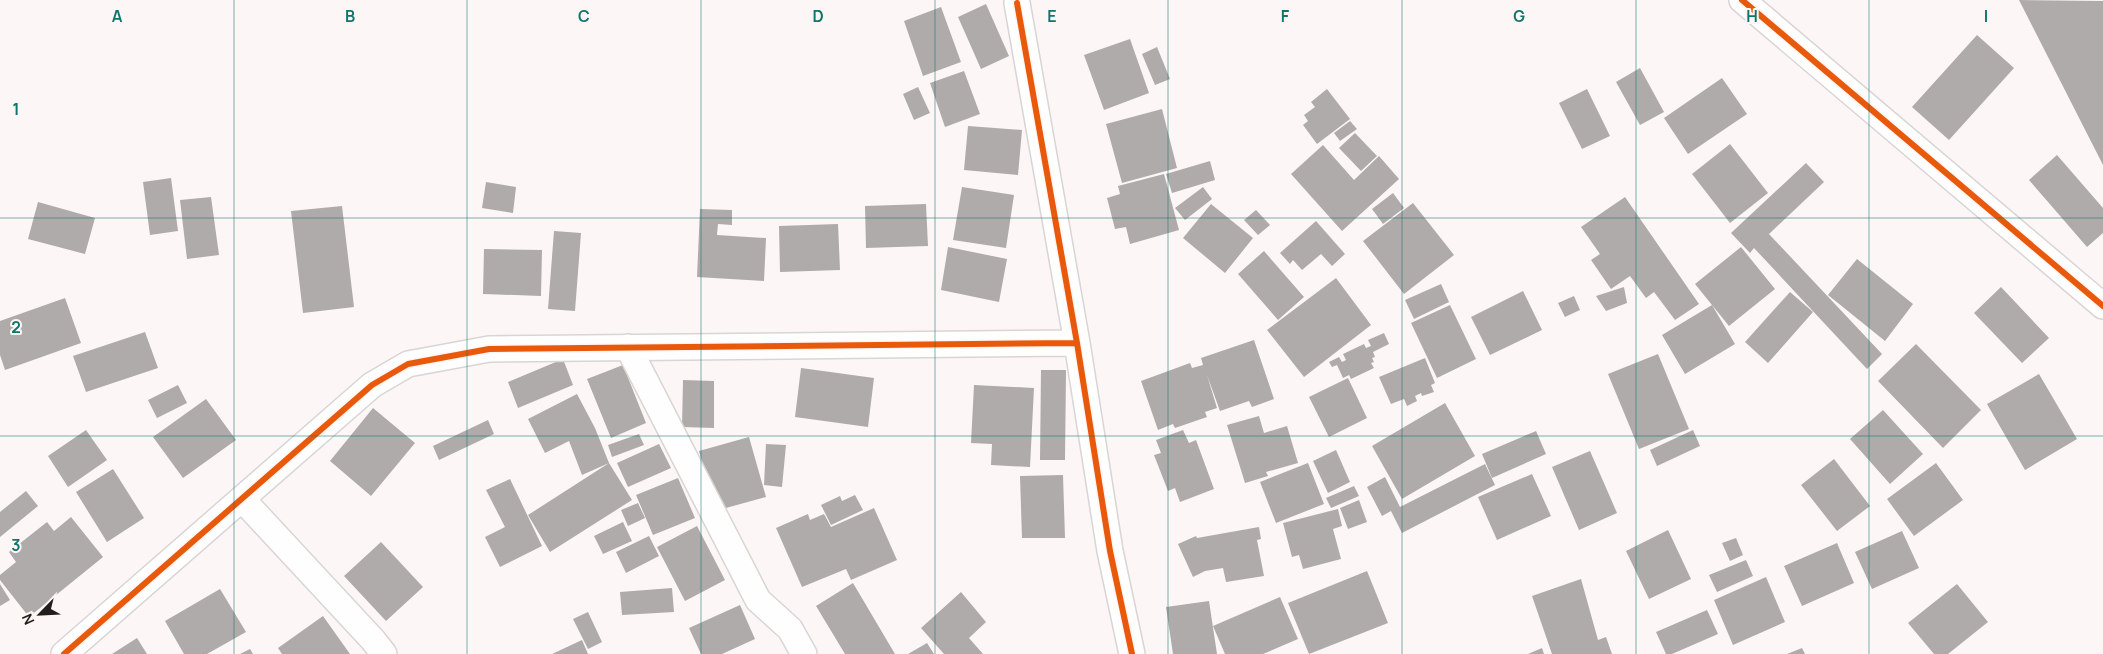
<svg xmlns="http://www.w3.org/2000/svg" width="2103" height="654" viewBox="0 0 2103 654" font-family="Manrope,sans-serif">
<rect width="100%" height="100%" fill="#fcf7f6"/>
<path fill="#aeabaa" d="M2019 0 2103 1V165Z
M986 4 1009 56 981 69 958 17Z
M941 7 961 62 923 76 904 21Z
M1977 35 2014 68 1949 140 1912 107Z
M1130 39 1149 93 1104 110 1084 55Z
M1157 47 1170 79 1155 85 1142 54Z
M1640 68 1664 112 1640 125 1616 82Z
M964 71 980 114 945 127 930 83Z
M1722 78 1747 114 1688 154 1664 118Z
M918 87 930 113 914 120 903 94Z
M1327 89 1350 119 1317 144 1303 125 1308 121 1304 115 1315 107 1311 102Z
M1587 89 1610 136 1582 149 1559 103Z
M1162 109 1177 168 1122 183 1106 124Z
M1350 121 1357 129 1340 141 1334 133Z
M968 126 1022 130 1018 175 964 170Z
M1355 133 1377 156 1361 171 1339 148Z
M1730 144 1768 193 1730 223 1692 174Z
M1323 145 1354 180 1379 156 1399 179 1342 231 1291 174Z
M2057 155 2103 208V233L2087 247 2029 180Z
M1210 161 1215 180 1172 193 1166 174Z
M1806 163 1824 182 1769 234 1882 354 1867 369 1754 248 1750 253 1731 233Z
M1164 174 1179 230 1130 244 1126 227 1115 229 1107 198 1120 194 1118 186Z
M171 178 178 231 150 235 143 182Z
M486 182 516 187 513 213 482 208Z
M962 187 1014 195 1006 248 953 240Z
M1203 187 1212 199 1185 220 1175 208Z
M1393 193 1404 208 1383 224 1372 209Z
M211 197 219 255 187 259 180 200Z
M1625 197 1699 304 1675 320 1654 292 1646 298 1630 276 1611 289 1591 260 1600 254 1581 227Z
M38 202 95 218 85 254 28 239Z
M1413 203 1454 255 1404 294 1363 241Z
M926 204 928 246 866 248 865 206Z
M1211 204 1253 238 1225 273 1183 238Z
M342 206 354 307 303 313 291 211Z
M700 209 732 210V225L718 224 717 235 766 238 764 281 697 277Z
M1256 210 1270 225 1258 235 1244 220Z
M1316 221 1345 254 1332 266 1321 254 1302 270 1293 260 1290 264 1280 253Z
M838 224 840 270 780 272 779 226Z
M554 231 581 233 575 311 548 309Z
M948 247 1007 259 999 302 941 290Z
M1741 247 1775 289 1729 326 1695 284Z
M484 249 542 250 541 296 483 294Z
M1264 251 1304 297 1278 320 1238 274Z
M1857 259 1913 304 1885 341 1828 295Z
M1336 278 1371 325 1304 377 1267 330Z
M1441 284 1449 302 1414 319 1405 300Z
M1624 287 1627 303 1606 311 1596 296Z
M2001 287 2049 338 2022 363 1974 313Z
M1523 291 1542 330 1490 355 1471 317Z
M1790 292 1813 312 1768 363 1745 342Z
M1574 296 1580 310 1565 317 1558 303Z
M65 298 81 343 5 370 0 355V321Z
M1450 305 1476 359 1437 378 1411 323Z
M1712 305 1735 344 1685 374 1662 335Z
M145 332 158 368 86 392 73 356Z
M1384 333 1389 344 1373 352 1375 357 1372 358 1374 362 1371 363 1374 368 1351 379 1349 375 1343 378 1337 365 1332 367 1329 362 1339 357 1342 362 1346 360 1343 354 1364 344 1366 348 1371 346 1368 340Z
M1254 340 1274 399 1252 407 1249 401 1220 411 1207 375 1217 408 1205 412 1207 417 1175 428 1173 424 1158 430 1141 381 1190 363 1192 368 1203 365 1201 358Z
M1916 344 1981 410 1943 448 1878 381Z
M1658 354 1689 429 1639 449 1608 374Z
M1425 358 1435 383 1431 385 1434 392 1422 396 1421 393 1415 396 1417 401 1407 406 1404 399 1391 404 1379 377Z
M563 359 573 385 518 408 508 382Z
M623 365 646 423 611 438 587 379Z
M801 368 874 378 868 427 795 417Z
M1041 370H1066L1065 460H1040Z
M2039 374 2077 439 2025 470 1987 404Z
M1348 378 1367 418 1329 437 1309 397Z
M683 380 714 381V428L682 427Z
M178 385 187 403 157 418 148 400Z
M974 385 1034 388 1030 467 991 465 992 444 971 443Z
M577 394 595 428 609 463 582 475 569 441 545 453 528 419Z
M206 399 236 440 183 478 153 437Z
M1445 403 1475 456 1402 499 1372 446Z
M373 408 415 443 371 496 330 461Z
M1883 410 1923 454 1890 484 1850 439Z
M1259 416 1264 433 1287 426 1298 463 1266 472 1268 476 1245 483 1227 425Z
M488 420 494 434 439 460 433 446Z
M86 430 107 460 68 487 48 456Z
M1183 430 1189 443 1196 440 1214 489 1180 502 1175 488 1168 491 1154 455 1161 453 1156 440Z
M1693 430 1700 446 1657 466 1650 450Z
M1536 431 1546 454 1492 478 1482 454Z
M639 434 644 445 612 457 608 445Z
M749 437 766 497 715 511 699 451Z
M659 444 671 468 628 487 617 463Z
M766 444 786 445 782 487 764 485Z
M1336 450 1350 482 1328 493 1313 461Z
M1590 451 1617 513 1579 530 1552 467Z
M1834 459 1870 506 1837 531 1801 485Z
M609 463 632 500 550 552 528 515Z
M1308 463 1324 504 1276 523 1260 482Z
M1936 463 1963 500 1914 536 1887 499Z
M1485 464 1495 485 1402 533 1391 511 1382 516 1367 487 1385 477 1400 507Z
M113 469 144 518 107 542 76 492Z
M1532 474 1551 516 1497 540 1478 497Z
M1063 475 1065 538H1022L1020 476Z
M678 478 695 518 653 535 636 495Z
M510 479 542 546 500 567 485 537 505 527 486 490Z
M1354 486 1359 496 1331 508 1326 498Z
M26 491 38 506 0 537V512Z
M855 495 863 510 831 525 821 505 840 496 842 501Z
M1359 500 1367 522 1348 529 1340 508Z
M638 503 645 518 628 526 621 510Z
M874 508 897 560 851 580 846 569 802 587 776 528 808 514 810 520 824 514 831 527Z
M1338 509 1342 526 1333 529 1341 559 1303 569 1299 555 1292 557 1283 523Z
M71 517 103 557 29 617 0 580V575L16 562 9 552 47 522 54 531Z
M623 522 632 541 603 554 594 536Z
M697 526 725 580 685 601 657 547Z
M1259 527 1261 539 1257 540 1264 576 1226 582 1223 568 1205 571 1193 577 1178 544 1196 536 1197 538Z
M1668 530 1691 579 1649 599 1626 551Z
M1902 531 1919 568 1872 589 1855 552Z
M649 536 659 556 626 573 616 552Z
M1736 538 1743 555 1730 561 1722 543Z
M381 542 423 587 386 621 344 576Z
M1837 543 1854 583 1802 606 1784 566Z
M1746 560 1753 576 1717 592 1709 575Z
M1367 571 1388 623 1309 654 1288 603Z
M1766 577 1785 622 1733 645 1714 600Z
M1581 579 1598 640 1606 637 1612 654H1552L1532 596Z
M853 583 895 654H845L816 606Z
M0 584 10 600 0 606Z
M1957 584 1988 622 1948 654H1934L1908 623Z
M672 588 674 612 622 615 620 592Z
M220 589 246 632 207 654H184L165 621Z
M961 592 986 622 969 638 983 654H944L921 628Z
M1280 597 1298 639 1263 654H1225L1213 626Z
M1209 601 1217 654H1173L1166 607Z
M740 605 755 639 722 654H701L689 628Z
M1707 610 1718 634 1672 654H1666L1656 632Z
M588 612 602 642 588 649 573 619Z
M323 616 350 654H282L278 648Z
M137 638 147 654H112Z
M582 640 588 654H552Z
M927 643 934 654H908Z
M1542 648 1544 654H1528Z
M1802 648 1805 654H1787Z
M250 649 253 654H240Z"/>
<g fill="none" stroke-linecap="round" stroke-linejoin="round">
<defs>
<path id="minor" d="M1742 0 2103 306
M1017 3 1077 343 1110 551 1132 654
M628 347 758 600 790 629 804 654
M242 499 373 640 384 654
M64 654 372 385 408 364 489 349 1077 343"/>
</defs>
<use href="#minor" stroke="#d9d5d4" stroke-width="28"/>
<use href="#minor" stroke="#fffefe" stroke-width="25"/>
<defs>
<path id="cycleway" d="M1742 0 2103 306
M1017 3 1077 343 1110 551 1132 654
M64 654 372 385 408 364 489 349 1077 343"/>
</defs>
<use href="#cycleway" stroke="#fff6f3" stroke-width="9"/>
<use href="#cycleway" stroke="#e8590c" stroke-width="6"/>
</g>
<path fill="none" stroke="#0f766e" stroke-width="1" stroke-opacity="0.55" d="M234 0V654M467 0V654M701 0V654M935 0V654M1168 0V654M1402 0V654M1636 0V654M1869 0V654M0 218H2103M0 436H2103"/>
<g font-size="16" text-anchor="middle" font-weight="bold" fill="#0f766e" stroke="#fff6f3" stroke-width="4" stroke-linejoin="round" paint-order="stroke">
<text x="117" y="22">A</text>
<text x="350" y="22">B</text>
<text x="584" y="22">C</text>
<text x="818" y="22">D</text>
<text x="1052" y="22">E</text>
<text x="1285" y="22">F</text>
<text x="1519" y="22">G</text>
<text x="1752" y="22">H</text>
<text x="1986" y="22">I</text>
<text x="16" y="115">1</text>
<text x="16" y="333">2</text>
<text x="16" y="551">3</text>
</g>
<g transform="translate(40 614) rotate(246)" stroke="#fff6f3" stroke-width="4" paint-order="stroke">
<path d="M0-4L9 19L0 12L-9 19Z" fill="#221e1d"/>
<text y="-8" font-size="14" font-weight="bold" text-anchor="middle" fill="#221e1d">N</text>
</g>
</svg>
